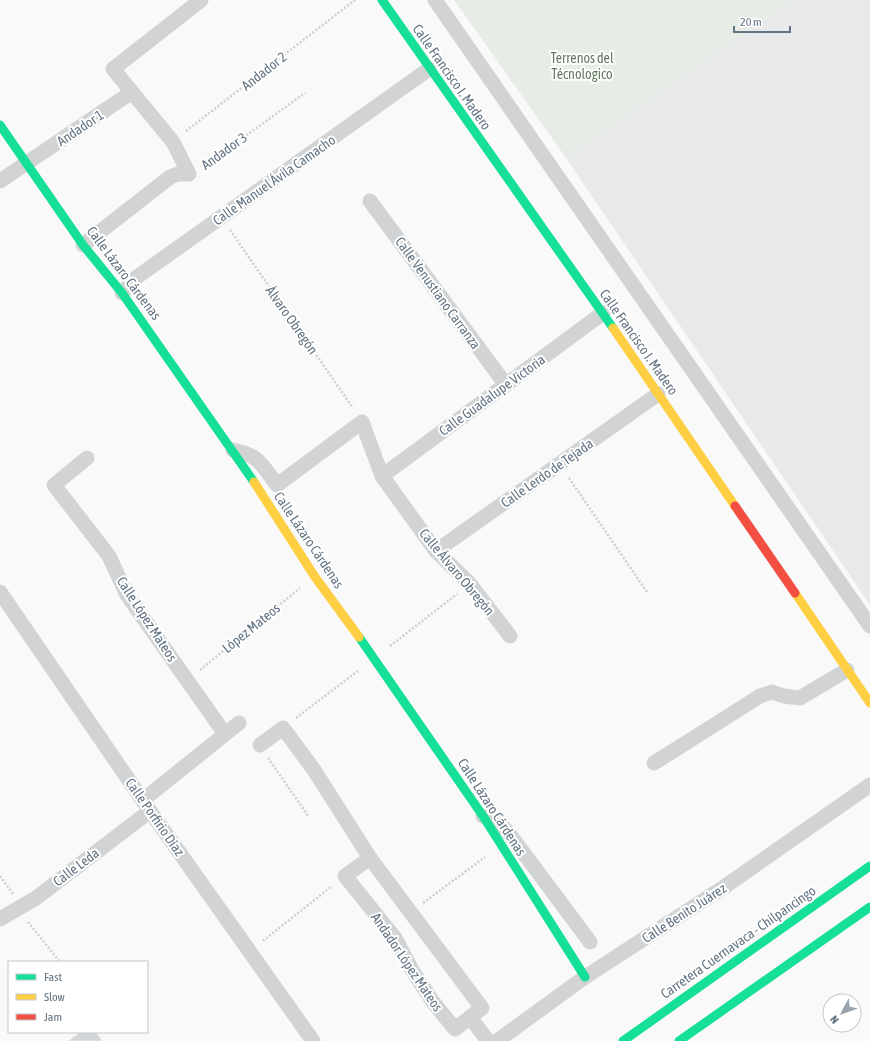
<svg xmlns="http://www.w3.org/2000/svg" width="870" height="1041" viewBox="0 0 870 1041" font-family="'Asap Condensed',sans-serif">
<rect width="100%" height="100%" fill="#f9f9f9"/>
<path fill="#e8e9ea" d="M793 0H870V605L566 158Z"/>
<path fill="#e8ece7" d="M454 0H793L566 158Z"/>
<path fill="#d4d5d6" stroke="#e8e8e8" d="M81 1032H96L102 1041H68Z"/>
<g fill="none" stroke-linecap="round" stroke-linejoin="round">
<path stroke="#cecfd0" stroke-width="2.5" stroke-dasharray="2 2" stroke-linecap="butt" d="M186 131 355 0
M204 166 305 93
M230 230 353 408
M569 478 647 592
M390 646 457 594
M200 670 300 588
M296 718 359 670
M268 758 309 817
M0 876 13 894
M423 903 485 857
M28 922 60 962
M263 941 332 886"/>
<path stroke="#d1d3d4" stroke-width="15" d="M435 0 870 626
M0 181 132 92
M370 201 506 385
M83 245 170 177 178 174H189L173 142 113 69 201 0
M122 293 137 277 429 69
M233 450C259 455 262 465 277 485L362 422 382 476 436 551 470 584 510 636
M87 458 54 485 109 556 127 595 225 734
M382 476 603 313
M436 551 658 394
M0 592 150 811 313 1041
M260 745 283 728 314 770 370 858 482 1008 455 1029 433 1002 412 970 395 938 345 876 370 858
M654 763 760 696 772 692 784 696 800 698 847 670
M143 800 239 723
M483 816 500 824 508 832 590 942
M0 919 36 898 150 811
M470 1017 488 1041
M497 1041 585 977 724 887 870 785"/>
<path stroke="#16e098" stroke-width="9" d="M382 0 613 328
M0 125 83 245 122 293 254 482
M359 637 483 816 585 977
M623 1041 870 866
M679 1041 870 907"/>
<path stroke="#ffcf43" stroke-width="9" d="M613 328 735 506
M254 482 315 577 359 637
M795 593 870 703"/>
<path stroke="#f24e42" stroke-width="9" d="M735 506 795 593"/>
</g>
<g text-anchor="middle" dominant-baseline="central" stroke-width="4" stroke-linejoin="round" paint-order="stroke">
<g font-size="14" fill="#667b63" stroke="#fff">
<text x="582" y="58">Terrenos del<tspan x="582" dy="16">Técnologico</tspan></text>
</g>
<g font-size="14" fill="#637484" stroke="#fff">
<text transform="translate(264 71) rotate(-38)">Andador 2</text>
<text transform="translate(452 77) rotate(55)">Calle Francisco I. Madero</text>
<text transform="translate(80 128) rotate(-34)">Andador 1</text>
<text transform="translate(224 151) rotate(-36)">Andador 3</text>
<text transform="translate(274 180) rotate(-35)">Calle Manuel Ávila Camacho</text>
<text transform="translate(124 273) rotate(53)">Calle Lázaro Cárdenas</text>
<text transform="translate(438 293) rotate(54)">Calle Venustiano Carranza</text>
<text transform="translate(292 320) rotate(55)">Álvaro Obregón</text>
<text transform="translate(639 342) rotate(55)">Calle Francisco I. Madero</text>
<text transform="translate(492 395) rotate(-36)">Calle Guadalupe Victoria</text>
<text transform="translate(547 473) rotate(-35)">Calle Lerdo de Tejada</text>
<text transform="translate(309 540) rotate(56)">Calle Lázaro Cárdenas</text>
<text transform="translate(457 572) rotate(50)">Calle Álvaro Obregón</text>
<text transform="translate(147 619) rotate(57)">Calle López Mateos</text>
<text transform="translate(251 628) rotate(-39)">López Mateos</text>
<text transform="translate(492 807) rotate(57)">Calle Lázaro Cárdenas</text>
<text transform="translate(155 817) rotate(55)">Calle Porfirio Díaz</text>
<text transform="translate(76 867) rotate(-37)">Calle Leda</text>
<text transform="translate(684 913) rotate(-33)">Calle Benito Juárez</text>
<text transform="translate(738 942) rotate(-35)">Carretera Cuernavaca - Chilpancingo</text>
<text transform="translate(407 962) rotate(56)">Andador López Mateos</text>
</g>
</g>
<rect x="8" y="961" width="140" height="72" fill="#ffffff" stroke="#c1c7ce"/>
<rect x="16" y="974" width="20" height="6" fill="#16e098" stroke="#c1c7ce"/>
<text x="44" y="981" font-size="12" fill="#637484">Fast</text>
<rect x="16" y="994" width="20" height="6" fill="#ffcf43" stroke="#c1c7ce"/>
<text x="44" y="1001" font-size="12" fill="#637484">Slow</text>
<rect x="16" y="1014" width="20" height="6" fill="#f24e42" stroke="#c1c7ce"/>
<text x="44" y="1021" font-size="12" fill="#637484">Jam</text>
<g transform="translate(842 1013) rotate(229)"><circle r="19" fill="#ffffff" stroke="#c1c7ce"/>
<path d="M0-3L7 15L0 10L-7 15Z" fill="#98a3ad"/>
<text y="-6" font-size="11" font-weight="bold" text-anchor="middle" fill="#637484">N</text>
</g>
<path d="M734 26v6h56v-6" fill="none" stroke="#637484" stroke-width="2"/>
<text x="740" y="26" font-size="12" fill="#637484" stroke="#ffffff" stroke-width="3" paint-order="stroke">20 m</text>
</svg>
